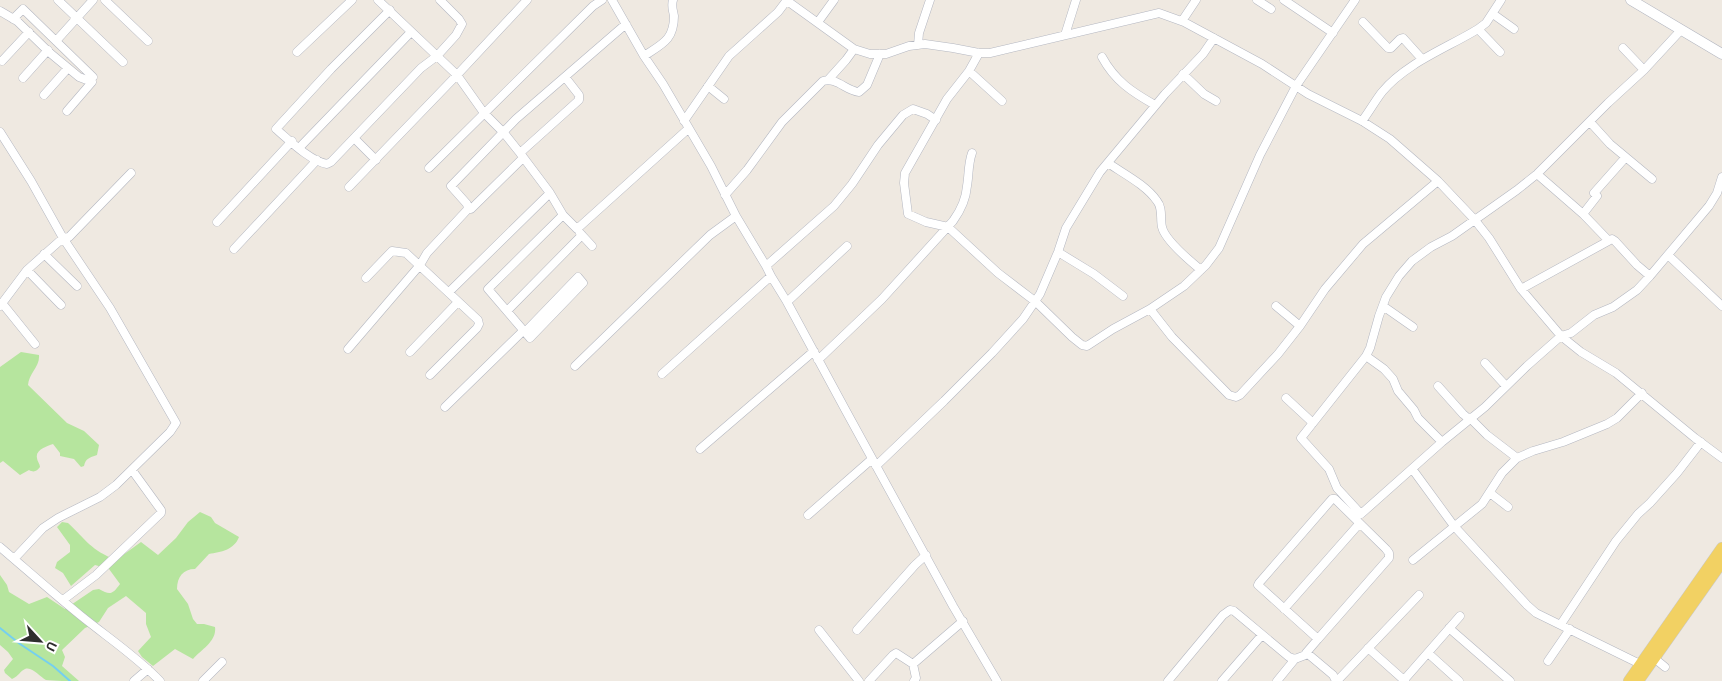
<svg xmlns="http://www.w3.org/2000/svg" width="1722" height="681" viewBox="0 0 1722 681" font-family="'Alegreya Sans',sans-serif">
<rect width="100%" height="100%" fill="#efe9e1"/>
<path fill="#b6e59e" d="M21 352 39 355C40 367 29 373 28 385L67 423 84 431 99 445 97 455C89 458 86 458 84 466L81 467 74 459 60 456V453L53 444C47 446 35 450 37 458 37 461 40 464 40 467 37 471 34 473 29 470L20 475 3 461 0 463V367Z
M200 512 211 517 215 523 239 537C234 550 221 552 209 554L195 569C183 569 177 577 177 589L188 604 193 619 197 624H204L215 627C217 641 202 649 193 659L175 649 153 666 142 657 138 651 151 637 146 624V613L126 596 108 608 99 622 85 628 62 650 65 657 62 666 79 681C70 681 54 681 46 680 40 677 32 666 25 669 20 671 19 676 12 679L5 673 4 670 13 659 8 652 0 645V575L7 585 9 592 29 604 47 597 65 609 93 590 99 589C110 595 112 595 120 584L109 569 95 565 71 586 63 573 55 568 57 562 70 552V545L57 527 62 522 68 523C86 540 91 550 116 560L141 542 158 555 176 538 188 522Z"/>
<g fill="none" stroke-linecap="round" stroke-linejoin="round">
<path stroke="#75cff0" stroke-width="2" d="M0 628 20 644 53 666 70 681"/>
<defs>
<path id="minor" d="M58 0 123 62
M105 0 148 41
M378 0 437 56 456 35 462 24 459 19 440 0
M612 0 644 56 663 84 711 166 736 216 766 266 834 206 852 184 878 145 903 115 913 109 927 114 936 120
M786 0 854 49 870 54H886L909 46 925 44 953 48 979 53H990L1159 13 1184 22 1262 64 1308 94 1362 121 1390 139 1438 181 1474 219 1489 238 1521 289 1561 336 1581 352 1616 373 1695 438 1722 458
M1257 0 1271 9
M1284 0 1333 33
M390 10 331 69 276 129C289 140 310 161 327 164L331 162 421 68 437 56 457 75 527 0
M0 11 17 21 50 53 79 77 92 82 67 111
M1493 14 1514 29
M13 19 23 9 93 77
M1182 21 1196 0
M818 22 834 0
M1363 22 1388 48H1391L1400 39 1403 38 1422 59
M1478 29 1500 52
M1681 30 1644 70 1608 103 1537 174 1517 190 1452 236 1431 247 1412 261 1399 276 1386 297 1379 316 1370 348 1366 356 1301 438 1329 469 1337 488 1361 514 1442 442 1485 407 1527 366 1561 336 1571 333 1594 315 1613 307 1637 290 1650 276 1709 206 1717 193 1722 177
M1065 35 1076 0
M56 41 93 0
M918 45 919 33 930 0
M1623 48 1644 70
M297 52 352 0
M979 53 969 71 947 99 905 173 904 183 908 214 926 222 948 227 998 273 1036 302 1072 337 1082 345 1087 346 1113 329 1150 309 1184 286 1206 265 1219 248 1260 155 1296 86 1355 0
M644 56C662 44 674 40 674 16 673 10 671 6 673 0
M1102 57C1115 81 1132 92 1155 105
M2 61 29 32
M969 71 1002 101
M1183 74 1204 94 1216 101
M23 78 48 50
M828 80 846 60 854 49
M708 86 724 99
M44 95 68 68
M684 121 729 56 778 12 787 0
M1362 121C1369 112 1375 101 1382 92 1406 63 1447 48 1478 29L1486 23 1501 0
M1590 122 1610 144 1652 179
M0 132 31 181 63 238 110 308 176 423 170 432 116 485 100 497 58 518 43 528 14 559
M354 138 376 160
M299 148 411 32
M520 153 579 100V95L565 77
M523 158 471 209H468L467 204 451 186 516 119 626 24
M1108 163C1124 174 1146 185 1157 201 1163 208 1160 219 1162 227 1165 240 1190 261 1201 270
M429 168 593 6 602 0
M1537 174 1583 214 1608 240
M349 187 457 75 484 113 504 133 520 153 550 193 563 215 577 229 688 129
M725 195 747 170 782 122 823 81C837 77 846 91 859 92L867 85 880 54
M1583 214 1597 196 1594 193 1625 158
M217 222 292 141
M580 233 592 246
M234 249 317 160
M1058 252 1094 274 1123 296
M44 254 77 286
M1668 255 1722 306
M766 266 771 276 787 302 846 411 953 606 997 681
M27 270 61 305
M366 278 392 251 406 253 478 320 479 324 477 328 430 375
M1521 289 1612 239 1615 241 1637 265 1650 276
M449 292 550 193
M787 302 847 246
M2 303 35 344
M0 306 27 270 63 238 69 237 131 173
M1276 306 1300 326
M1383 306 1413 327
M1150 309 1172 337 1229 395 1236 397 1240 395 1278 354 1300 326 1325 289 1363 244 1438 181
M507 311 582 235
M525 332 578 277 583 283 530 338 488 289 563 215
M348 349 420 265 427 253 468 209
M410 352 458 302
M1366 356 1384 369 1393 379 1398 391 1414 410 1418 418 1442 442
M818 360 882 299 953 221C961 210 966 199 967 186 969 175 968 164 972 153
M1485 363 1506 386
M575 366 710 235 736 216
M662 374 771 276
M1438 386 1463 414 1469 419
M1286 398 1313 423
M445 407 524 330
M1470 418 1487 435 1517 458
M700 449 814 351
M876 466 944 401 992 353 1023 319 1040 294 1058 252 1066 228 1100 172 1165 94 1203 54 1214 38
M1413 470 1454 526 1527 605 1536 613 1640 664
M1490 493 1508 507
M808 515 872 459
M0 547C27 570 53 593 80 615 107 637 136 656 160 681
M1413 560 1482 504 1502 473 1517 458 1533 451 1563 442 1607 424 1617 418 1642 393
M63 600 96 575 161 513V510L132 470
M1284 609 1359 524
M1561 624 1616 541 1638 514 1650 503 1677 473 1701 442
M1449 628 1510 681
M819 630 859 681
M857 630 915 565 926 555
M1368 648 1405 681
M1306 653 1318 639 1258 585 1259 583 1332 499H1335L1386 549 1389 553V558L1318 639
M1428 653 1459 681
M1654 658 1665 667
M1548 661 1570 629
M913 664 916 678 914 681
M1404 680 1460 616
M134 681 148 669
M203 681 222 662
M869 681 893 655 896 653 913 664 963 621
M1168 681 1223 615 1230 610 1234 611 1289 657 1295 659 1308 654 1333 675 1336 681
M1222 681 1262 635
M1277 681 1295 659
M1337 681 1419 595"/>
<path id="secondary" d="M1631 0 1722 54"/>
<path id="primary" d="M1629 681 1722 548
M1638 681 1722 562"/>
</defs>
<use href="#minor" stroke="#b4b7c1" stroke-width="9"/>
<use href="#secondary" stroke="#b4b7c1" stroke-width="11"/>
<use href="#primary" stroke="#c9c9c9" stroke-width="12"/>
<use href="#minor" stroke="#fff" stroke-width="8"/>
<use href="#secondary" stroke="#fff" stroke-width="10"/>
<use href="#primary" stroke="#f2d163" stroke-width="11"/>
</g>
<g transform="translate(40 641) rotate(116)" stroke="#ffffff" stroke-width="4" paint-order="stroke">
<path d="M0-4L9 19L0 12L-9 19Z" fill="#2e2e2e"/>
<text y="-8" font-size="14" font-weight="bold" text-anchor="middle" fill="#2e2e2e">U</text>
</g>
</svg>
